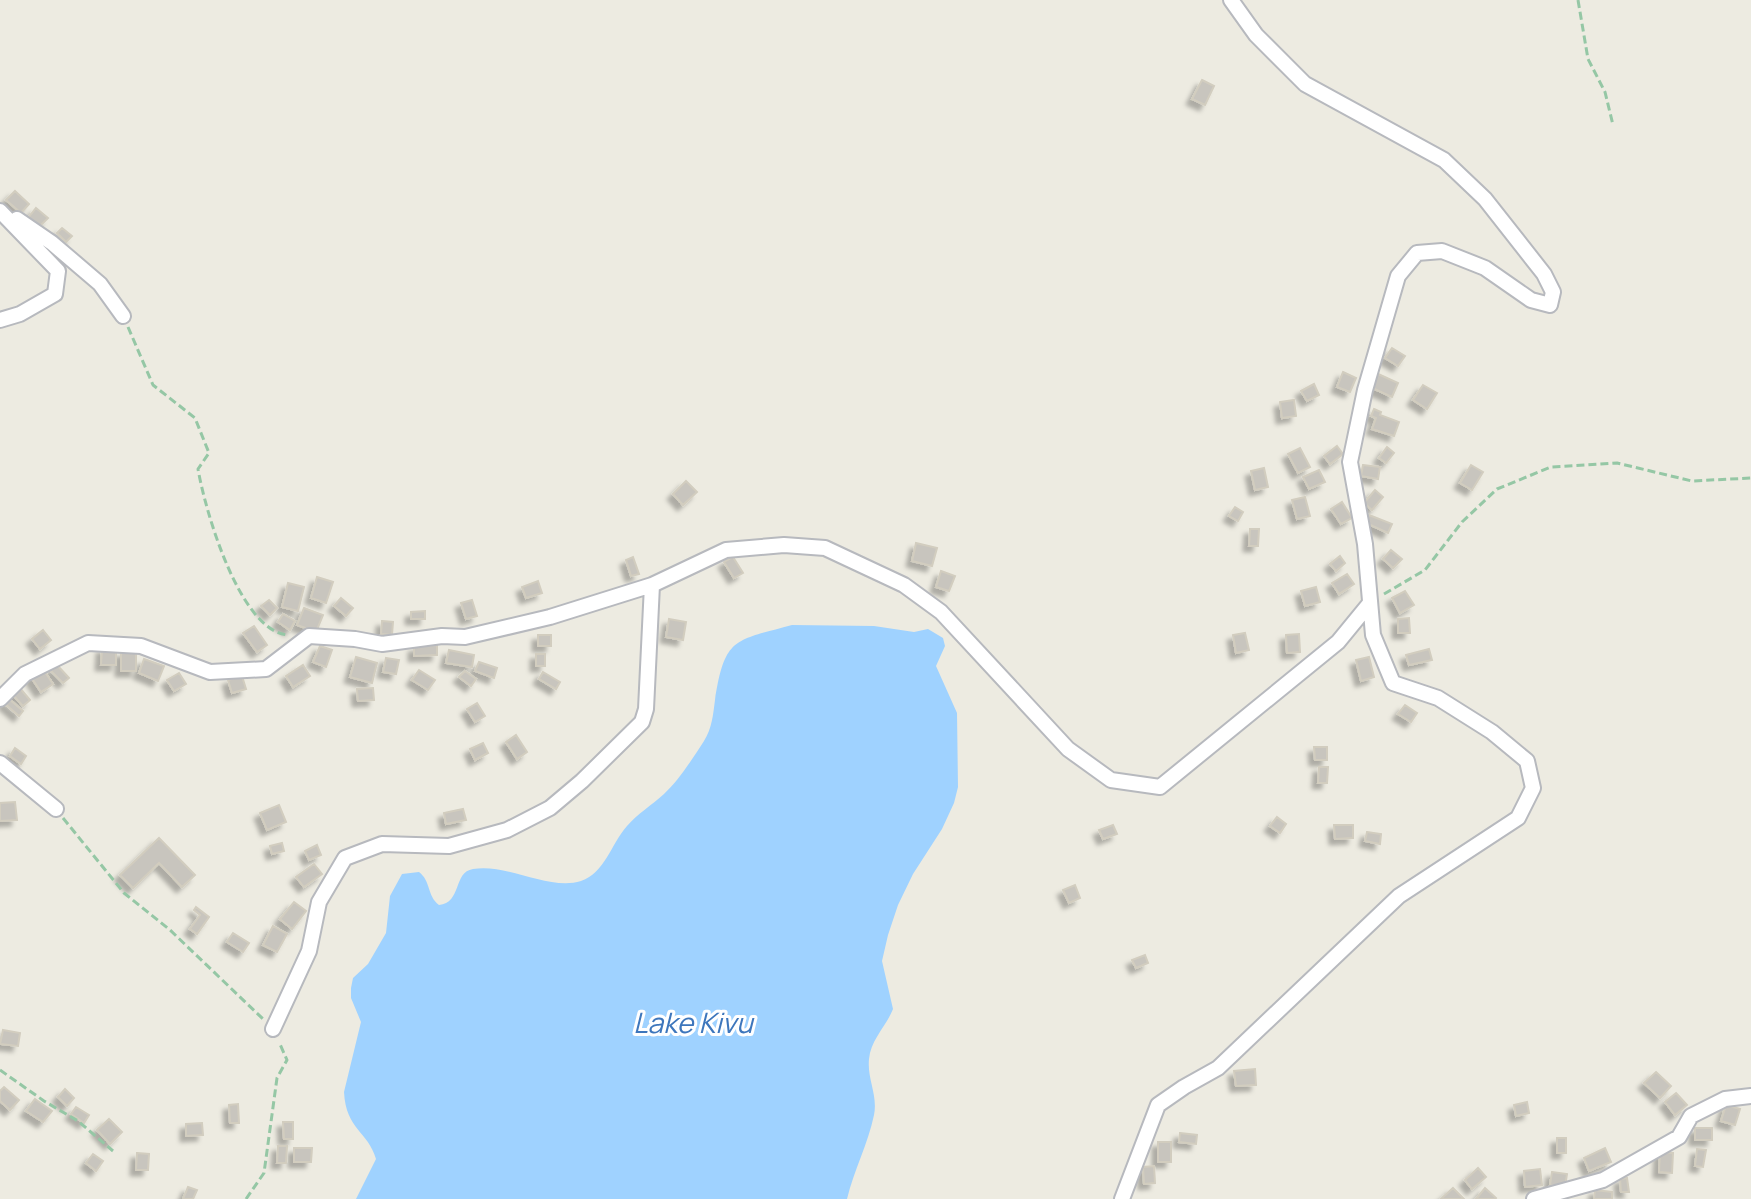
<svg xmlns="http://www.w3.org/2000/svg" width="1751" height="1199" viewBox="0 0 1751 1199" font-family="Manrope,sans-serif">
<defs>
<filter id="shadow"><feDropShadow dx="-5.5" dy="5.5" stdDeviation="2" flood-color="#0004"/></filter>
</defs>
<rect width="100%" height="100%" fill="#edebe1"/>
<path fill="#9fd2ff" d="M792 625 874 626 914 632 928 629 943 638 945 646 936 666 957 713 958 787 954 803 942 829 913 874 898 905 888 935 882 961 893 1009C886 1027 871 1039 869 1059 867 1079 878 1095 874 1115 868 1144 854 1170 847 1199H356L376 1159C368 1131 346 1130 344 1092L361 1022 351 998V988L353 978 368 964 386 933 390 896 402 874 419 872C431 881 427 896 439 905 462 903 453 872 473 869 507 863 549 891 581 881 605 873 611 844 627 826 637 814 652 805 664 794 679 780 693 758 704 741 712 728 713 715 715 700 725 637 734 641 792 625Z"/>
<path fill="#c8c5be" stroke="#d2cdbf" stroke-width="2" filter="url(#shadow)" d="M1202 80 1214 86 1205 105 1192 99Z
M15 191 29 204 21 213 6 200Z
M36 208 48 218 39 227 28 218Z
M62 228 72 236 66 242 57 233Z
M1392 348 1405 356 1398 366 1385 358Z
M1343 372 1356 378 1350 392 1337 387Z
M1376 373 1398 383 1392 397 1370 387Z
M1314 384 1319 395 1307 401 1301 391Z
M1423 385 1437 393 1427 409 1413 400Z
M1294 400 1296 416 1282 418 1280 402Z
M1374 409 1381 412 1380 415 1399 422 1394 436 1372 429 1376 418 1371 416Z
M1337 446 1343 454 1330 464 1324 456Z
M1387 447 1394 453 1386 463 1379 458Z
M1300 448 1310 467 1298 473 1288 454Z
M1363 465 1380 467 1378 479 1361 476Z
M1471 465 1483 472 1472 490 1460 483Z
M1264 468 1268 487 1255 490 1251 471Z
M1319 470 1325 482 1309 489 1303 477Z
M686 481 697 492 683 505 673 494Z
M1375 490 1383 497 1372 510 1364 503Z
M1305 497 1310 516 1297 519 1292 500Z
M1342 502 1352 518 1341 524 1331 509Z
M1235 507 1243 512 1238 521 1229 516Z
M1369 515 1392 524 1388 533 1366 523Z
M1250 529H1259L1258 546H1249Z
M916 543 937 548 932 566 912 561Z
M1391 550 1402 559 1393 568 1383 559Z
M1340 556 1345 563 1336 571 1330 564Z
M633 557 639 574 631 576 626 560Z
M733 557 743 573 734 578 724 562Z
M941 571 955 576 949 591 936 587Z
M1347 574 1354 584 1339 594 1332 583Z
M317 577 333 582 326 603 311 598Z
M538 581 542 593 526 598 522 587Z
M288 583 304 587 298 611 282 607Z
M1316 587 1320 602 1305 606 1301 591Z
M1405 591 1414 605 1400 613 1392 598Z
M341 598 353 608 346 616 334 606Z
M269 600 277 608 270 615 261 606Z
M472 600 477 616 466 619 461 603Z
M304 608 323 615 316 632 297 625Z
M425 611V619H411V612Z
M283 614 295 621 290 630 278 622Z
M1409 618 1410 633H1398V619Z
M669 619 686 622 683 640 666 637Z
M382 621 393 622 392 635 381 634Z
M254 626 267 645 257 652 243 633Z
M43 630 51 640 40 649 32 639Z
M1245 633 1249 650 1236 653 1233 635Z
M1299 634 1300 652 1287 653 1286 635Z
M538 635H551V646H538Z
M437 645V655L414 656V647Z
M320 646 332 650 326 667 313 662Z
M102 648H116V665H101Z
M1429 649 1432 660 1409 665 1406 655Z
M449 650 474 655 472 667 446 663Z
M121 652H136V671H121Z
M536 654H545V666H536Z
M356 657 377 663 372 683 350 677Z
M1369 657 1374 677 1361 681 1356 660Z
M386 658 399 660 396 674 383 672Z
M144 659 164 666 158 681 139 673Z
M479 662 497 668 494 678 475 671Z
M57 665 69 678 63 683 51 671Z
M303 665 310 676 293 687 286 676Z
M43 669 53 684 41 692 31 677Z
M419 670 435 680 428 690 412 680Z
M465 671 476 679 471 686 459 677Z
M543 672 560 682 556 689 539 679Z
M179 673 186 684 174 691 167 680Z
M242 676 246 689 232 693 228 680Z
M19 687 30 700 23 706 11 693Z
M373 688 374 700 358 701 357 689Z
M8 698 23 711 19 716 4 703Z
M477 703 485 716 475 722 467 709Z
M1405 705 1417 713 1411 722 1398 714Z
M516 735 527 752 517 759 506 742Z
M483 743 488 753 475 760 470 749Z
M1314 747H1327V760H1315Z
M15 748 26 756 21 764 10 756Z
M1319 767H1328L1327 783H1318Z
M15 802 17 820 0 821V803Z
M279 805 286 822 267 830 260 813Z
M463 809 466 820 446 824 444 813Z
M1277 817 1286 824 1280 833 1270 826Z
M1113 825 1117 834 1103 839 1099 830Z
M1334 825H1353V838L1335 839Z
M1367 832 1381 834 1380 844 1365 841Z
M159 838 195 875 182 887 159 863 133 888 120 875Z
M282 843 284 851 272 854 270 846Z
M317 845 321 855 309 860 305 851Z
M314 864 322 874 304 887 296 877Z
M1075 885 1080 898 1069 903 1063 890Z
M294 902 306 911 292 929 280 919Z
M196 907 209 917 197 934 190 929 200 915 194 910Z
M273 926 287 934 277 952 263 945Z
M233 933 249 943 243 952 227 942Z
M1145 955 1148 963 1136 968 1132 960Z
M3 1030 20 1033 18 1046 0 1044Z
M1255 1069 1256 1085 1236 1086 1234 1071Z
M1656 1072 1671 1086 1660 1098 1644 1083Z
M4 1087 19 1100 10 1110 0 1101V1091Z
M65 1089 74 1098 67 1106 58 1097Z
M1676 1093 1687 1105 1675 1115 1665 1102Z
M35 1099 52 1111 43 1122 26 1111Z
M1527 1102 1529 1113 1516 1116 1514 1105Z
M238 1104 239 1123H230L229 1105Z
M1726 1105 1740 1109 1735 1125 1721 1121Z
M76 1107 89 1115 84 1123 71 1114Z
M109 1119 122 1132 110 1144 97 1130Z
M283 1122H293V1139H284Z
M202 1123 203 1135 186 1136V1124Z
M1695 1128H1712V1140H1695Z
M1180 1133 1197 1135 1196 1144 1179 1142Z
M1557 1138H1566V1153H1557Z
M1158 1142H1171V1162H1158Z
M278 1146H287L286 1163H277Z
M294 1148H312L311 1162H294Z
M1605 1148 1611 1162 1589 1171 1584 1158Z
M1697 1149 1706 1150 1703 1167 1695 1166Z
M1660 1152 1673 1153 1672 1173 1659 1172Z
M137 1153 149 1154 148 1170H136Z
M93 1154 103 1161 96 1171 86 1163Z
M1154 1166 1155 1183 1144 1184 1143 1167Z
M1478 1168 1486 1177 1472 1189 1465 1180Z
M1540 1169 1542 1185 1525 1187 1524 1171Z
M1552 1172 1567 1174 1565 1187 1550 1185Z
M1627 1178 1629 1192H1621L1620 1179Z
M188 1187 197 1190 193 1199H183Z
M1453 1188 1464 1199H1441Z
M1485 1188 1496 1198 1495 1199H1476Z
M1595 1190 1612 1192V1199H1594Z"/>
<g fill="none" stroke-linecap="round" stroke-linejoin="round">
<defs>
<path id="minor" d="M0 211 58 271 55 294 20 314 0 320
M17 219 52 243 100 284 123 316
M0 699 25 674 88 643 141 646 210 672 266 669 309 636 355 639 382 644 442 636 465 637 550 617 652 585 726 550 784 545 825 548 904 585 941 612 1068 749 1111 780 1160 787 1338 642 1370 603
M0 763 56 809
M273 1029 309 951 319 902 345 858 382 844 449 846 507 830 550 808 582 781 642 722 646 709 652 585
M1122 1199 1158 1105 1184 1087 1218 1068 1399 896 1518 818 1533 788 1527 761 1492 732 1438 698 1393 683 1373 635 1365 544 1350 462 1365 390 1398 276 1417 253 1442 251 1485 268 1531 300 1550 305 1553 292 1544 274 1485 199 1444 160 1305 84 1256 35 1231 0
M1534 1199 1603 1180 1679 1137 1691 1116 1725 1099 1751 1096"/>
</defs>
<use href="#minor" stroke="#b7b9be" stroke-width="18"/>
<path stroke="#95c7a5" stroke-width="3" stroke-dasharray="8 4" stroke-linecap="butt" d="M1578 0 1588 59 1605 92 1613 125
M128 327 153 385 195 418 209 453 198 469C205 510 240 633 289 635
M1384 594 1425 570 1462 522 1497 489 1551 467 1617 463 1692 481 1751 478
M63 818 124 893 170 930 263 1019
M0 1070 44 1101 78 1121 113 1151
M246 1199 264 1173 277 1078 287 1060 279 1042"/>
<use href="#minor" stroke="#fff" stroke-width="14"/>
</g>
<g text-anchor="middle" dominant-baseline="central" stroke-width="6" stroke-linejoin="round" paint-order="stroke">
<g font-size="28" font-style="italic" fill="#3d76bc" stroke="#fff">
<text x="693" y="1022">Lake Kivu</text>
</g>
</g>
</svg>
